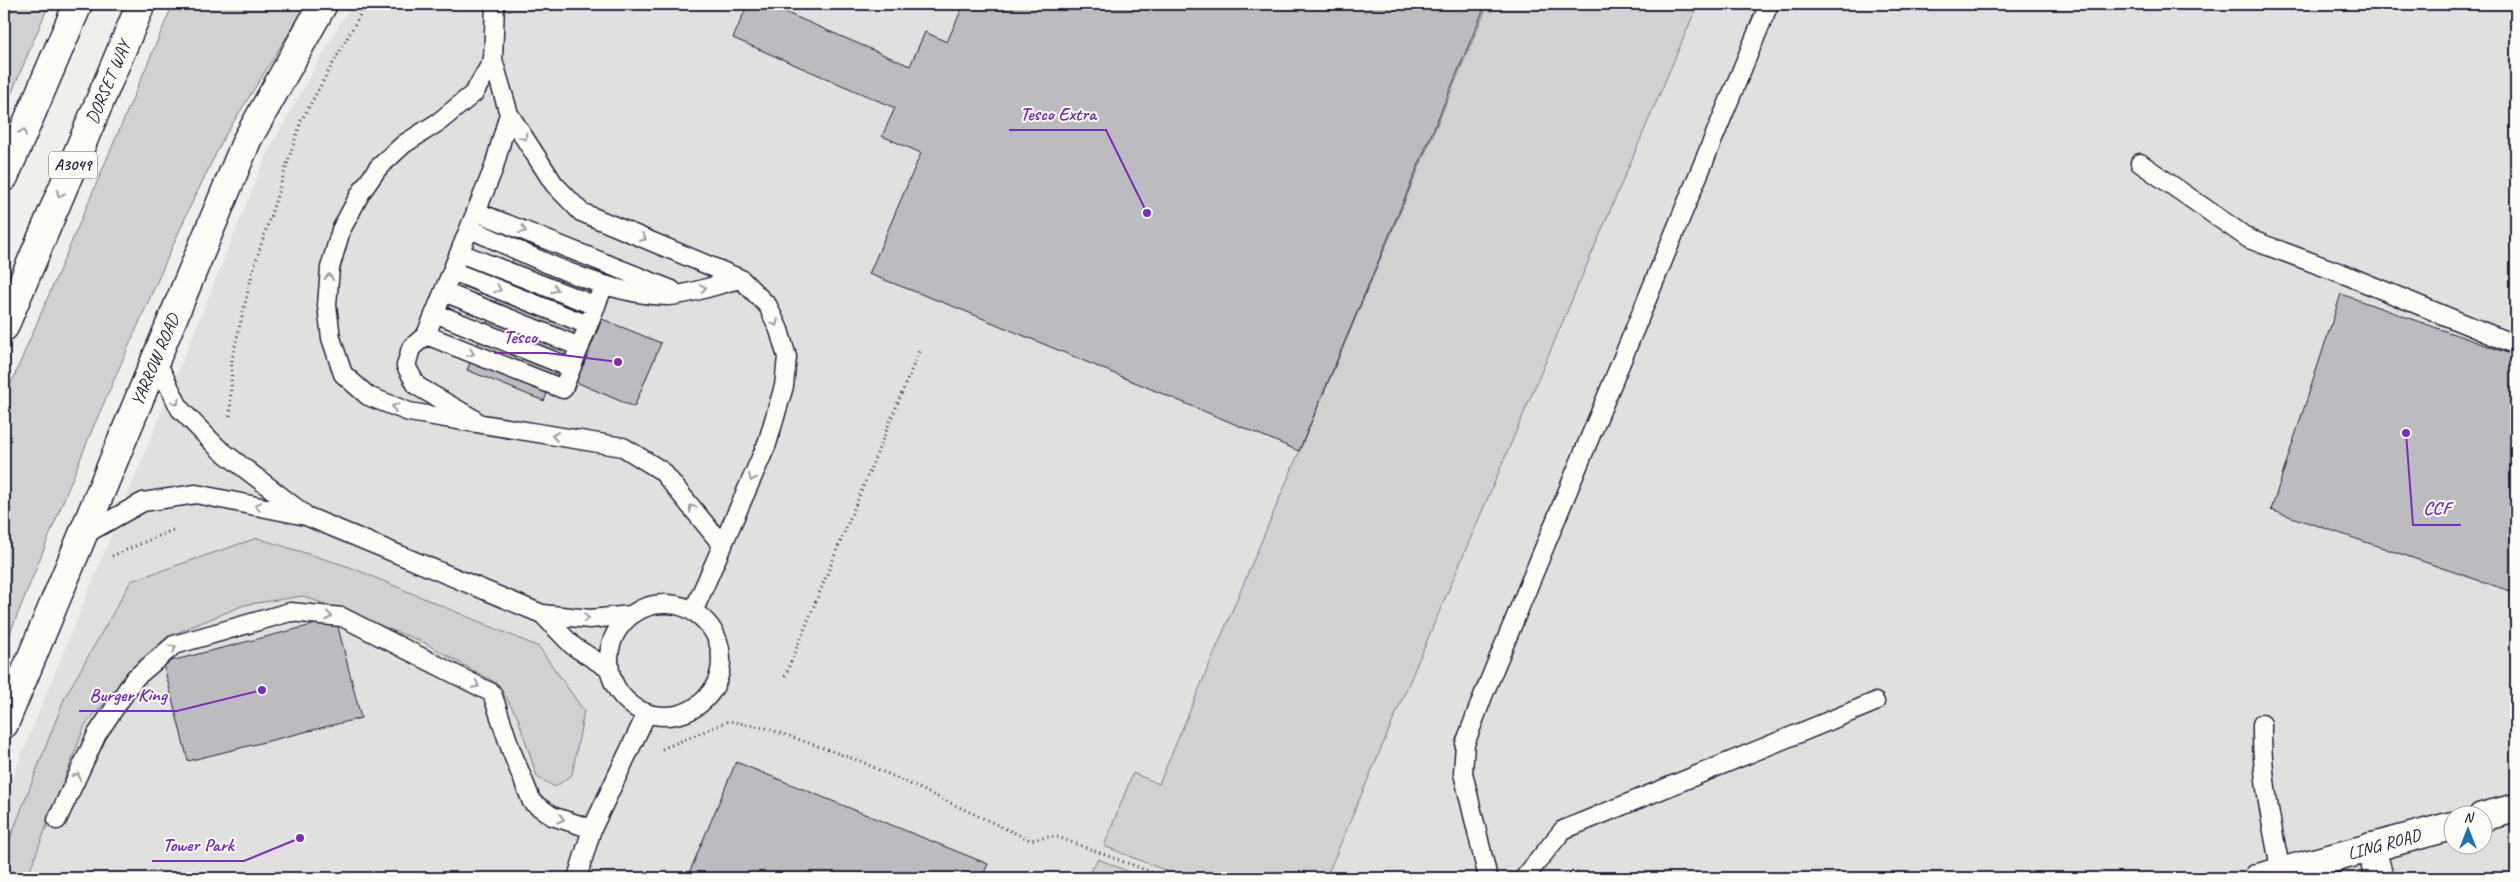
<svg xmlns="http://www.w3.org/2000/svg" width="2520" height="882" viewBox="0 0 2520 882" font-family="Caveat,sans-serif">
<rect width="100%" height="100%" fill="#f0efec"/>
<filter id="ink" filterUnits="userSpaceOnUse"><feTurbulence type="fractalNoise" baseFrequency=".02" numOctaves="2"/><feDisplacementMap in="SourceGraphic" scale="10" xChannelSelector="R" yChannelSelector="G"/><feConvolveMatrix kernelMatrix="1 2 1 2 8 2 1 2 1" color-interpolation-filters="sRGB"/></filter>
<g filter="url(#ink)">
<path fill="#e0e0df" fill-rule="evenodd" d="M351 4H2516V878H4V798L268 151ZM2452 814H2482V844H2452Z"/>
<path fill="#d2d1d1" stroke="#7a7a86" d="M4 4H49L4 111Z
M173 4H307L223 139 189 209 92 430 4 648V400Z
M1488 4H1698L1326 878H1184L1104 846 1133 773 1159 784Z
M257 538 350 567 539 647 584 711 572 775 555 787 537 777 518 718 498 684 421 641 303 596 244 605 167 637 136 667 85 725 27 878H4V854L65 697 131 581Z
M1098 859 1144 878H1086Z"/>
<path fill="#bcbcc0" stroke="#22223b" d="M748 4H766L910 66 925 32 947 42 964 4H1486L1299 451 960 309 869 274 921 153 882 136 895 108 733 38Z
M2516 149V170L2510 168Z
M520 243 596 275 581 309 602 319 576 382 555 373 544 401 467 370Z
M2341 294 2516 356V593L2271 510Z
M602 319 661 343 634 407 576 382Z
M336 619 361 718 188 761 163 663Z
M736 762 988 864 982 878H687Z"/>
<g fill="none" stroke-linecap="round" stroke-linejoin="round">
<defs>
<path id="lane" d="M495 4 493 60 509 114 554 184 581 212 741 279 768 306 779 330 787 357 784 386 767 444 693 612
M493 60 474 93 440 121 404 144 378 168 360 194 341 230 330 268 327 305 331 338 343 374 368 396 409 412 623 447 662 471 723 546
M2140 163 2249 239 2346 275 2516 345
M477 212 672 290
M470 229C529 254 603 295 667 296 686 296 721 283 741 279
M460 253 596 306
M452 271 588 325
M444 292 580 347
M435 313 571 368
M426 335 563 389 604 285
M155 358 180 409 218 448 304 514
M474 419 417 386 406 366 411 348 426 335 493 170 509 114
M82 536 143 502 196 494 306 516 542 614 590 619 631 615
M609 660a56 56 0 1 1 112 0a56 56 0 1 1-112 0Z
M542 614 573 646 609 669
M2262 724C2261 774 2271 823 2281 872
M57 820 97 734 135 678 174 645 290 612 342 617 492 693 511 750 532 802 552 816 592 829
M577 878 592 829 647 713
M1488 878 1463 773 1465 744 1483 696 1769 4
M1524 878 1563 830 1875 702"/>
<path id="street" d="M2371 847 2379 878"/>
<path id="secondary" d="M4 724 247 140 323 4
M2482 817 2516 808
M2258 878 2452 826"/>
<path id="highway" d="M4 177 78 4
M4 327 141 4"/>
</defs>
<use href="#lane" stroke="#22223b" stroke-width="21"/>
<use href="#street" stroke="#22223b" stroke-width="31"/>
<use href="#secondary" stroke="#22223b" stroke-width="31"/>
<use href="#highway" stroke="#22223b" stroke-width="31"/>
<path stroke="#22223b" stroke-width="3" stroke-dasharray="1 4" stroke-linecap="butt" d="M230 416 232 359 253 270 301 121 366 4
M112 556 175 529
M785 676 920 349
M662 749 729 721 766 728 860 761 1030 840 1055 836 1167 878"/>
<use href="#lane" stroke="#fdfcf7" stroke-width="18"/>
<use href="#street" stroke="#fdfcf7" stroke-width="28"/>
<use href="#secondary" stroke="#fdfcf7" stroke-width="28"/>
<use href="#highway" stroke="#fdfcf7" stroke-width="28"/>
</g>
<defs><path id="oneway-chevron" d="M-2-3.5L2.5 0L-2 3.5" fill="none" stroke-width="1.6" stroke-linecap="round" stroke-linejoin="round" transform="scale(1.25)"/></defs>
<g stroke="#9a9aa2">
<use href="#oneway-chevron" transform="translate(23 132) rotate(-67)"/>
<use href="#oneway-chevron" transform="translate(524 137) rotate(57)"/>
<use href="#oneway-chevron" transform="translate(60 194) rotate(113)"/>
<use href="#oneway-chevron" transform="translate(523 230) rotate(22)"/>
<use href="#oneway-chevron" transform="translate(643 238) rotate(23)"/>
<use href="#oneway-chevron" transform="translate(329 277) rotate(-85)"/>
<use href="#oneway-chevron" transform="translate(703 288) rotate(-13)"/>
<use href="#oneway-chevron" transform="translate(498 289) rotate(22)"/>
<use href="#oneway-chevron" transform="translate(555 289) rotate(21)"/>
<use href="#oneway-chevron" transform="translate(775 323) rotate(65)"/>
<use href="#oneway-chevron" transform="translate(471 353) rotate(22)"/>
<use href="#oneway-chevron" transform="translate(176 402) rotate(64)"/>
<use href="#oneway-chevron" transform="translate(395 407) rotate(-159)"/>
<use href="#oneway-chevron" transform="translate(555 436) rotate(-171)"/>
<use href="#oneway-chevron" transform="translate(752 478) rotate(114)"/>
<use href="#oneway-chevron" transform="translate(258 506) rotate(-169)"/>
<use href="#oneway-chevron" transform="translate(692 508) rotate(-129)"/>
<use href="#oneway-chevron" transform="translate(329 616) rotate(5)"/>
<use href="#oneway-chevron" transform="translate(586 618) rotate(3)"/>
<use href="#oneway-chevron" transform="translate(173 648) rotate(-32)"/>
<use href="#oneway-chevron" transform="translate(476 685) rotate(28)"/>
<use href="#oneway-chevron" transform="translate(77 776) rotate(-65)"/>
<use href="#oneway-chevron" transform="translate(561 819) rotate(17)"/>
</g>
</g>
<g text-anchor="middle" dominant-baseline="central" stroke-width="4" stroke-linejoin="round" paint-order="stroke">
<rect fill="#fdfcf7" stroke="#646373" stroke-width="1" x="49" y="151.5" width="48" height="27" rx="4"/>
<g font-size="16" font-weight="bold" fill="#22223b">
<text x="73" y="165">A3049</text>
</g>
<g font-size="18" fill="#22223b" stroke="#fdfcf7">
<text transform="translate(108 82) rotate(-67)">DORSET WAY</text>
<text transform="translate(155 360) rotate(-67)">YARROW ROAD</text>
<text transform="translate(2384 844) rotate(-15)">LING ROAD</text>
</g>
</g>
<path fill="none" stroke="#7b2cbf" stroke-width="2" d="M1147 213L1106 130H1009M618 362L547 353H494M2406 433L2413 525H2461M262 690L177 711H79M300 838L244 861H152"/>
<g fill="#7b2cbf" stroke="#fdfcf7" stroke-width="2">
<circle cx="1147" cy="213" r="5"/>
<circle cx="618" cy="362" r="5"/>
<circle cx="2406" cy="433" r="5"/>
<circle cx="262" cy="690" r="5"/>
<circle cx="300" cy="838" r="5"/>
</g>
<g font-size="19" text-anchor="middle" font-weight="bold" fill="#7b2cbf" stroke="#fdfcf7" stroke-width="4" stroke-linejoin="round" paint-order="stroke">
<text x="1058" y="120">Tesco Extra</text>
<text x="520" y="343">Tesco</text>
<text x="2437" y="514">CCF</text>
<text x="128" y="701">Burger King</text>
<text x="198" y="851">Tower Park</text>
</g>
<rect width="2520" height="882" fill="none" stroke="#fdfcf7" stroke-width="20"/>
<rect x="10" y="10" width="2500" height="862" fill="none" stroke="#22223b" stroke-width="2" filter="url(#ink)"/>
<g transform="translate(2468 830)"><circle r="24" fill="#fdfcf7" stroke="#a5a5ac"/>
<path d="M0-4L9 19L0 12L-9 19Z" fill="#1f6fb2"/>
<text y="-8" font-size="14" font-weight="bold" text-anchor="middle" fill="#22223b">N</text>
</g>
</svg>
